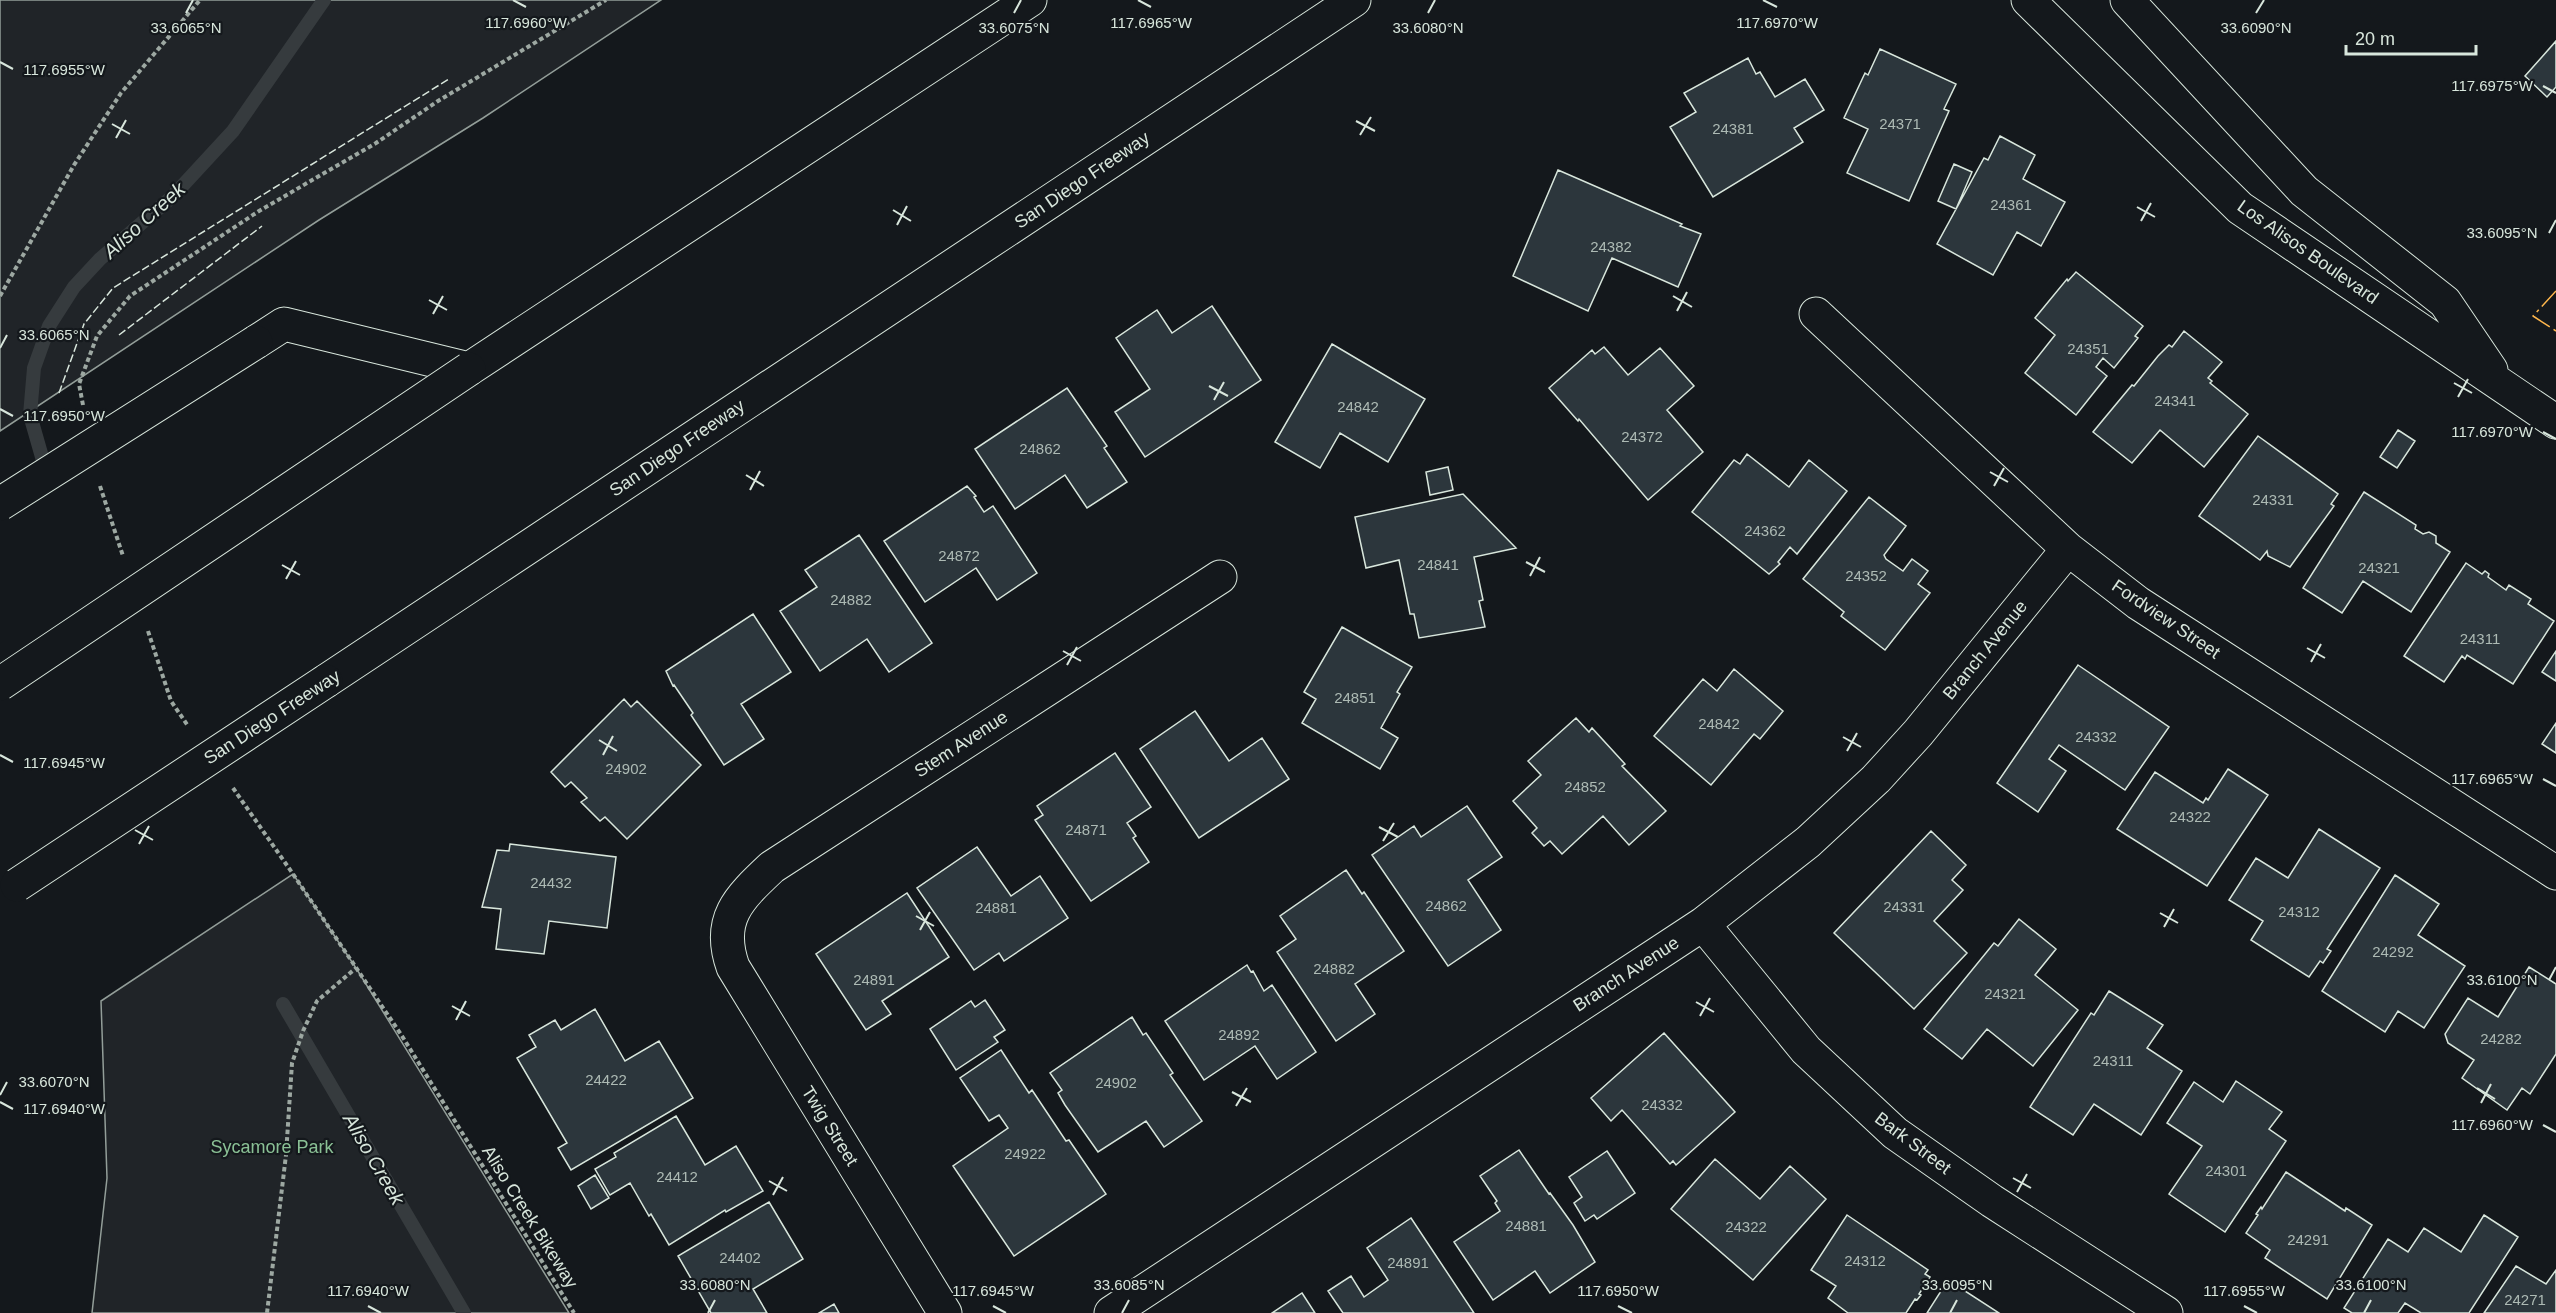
<svg xmlns="http://www.w3.org/2000/svg" width="2556" height="1313" viewBox="0 0 2556 1313" font-family="Helvetica,sans-serif">
<rect width="100%" height="100%" fill="#14181c"/>
<path fill="#202428" stroke="#939e99" stroke-width="1.5" d="M0 0H661L483 118 319 220 0 431Z
M293 874 356 968 569 1313H92L107 1178 101 1001Z"/>
<g fill="none" stroke-linecap="round" stroke-linejoin="round">
<path stroke="#363b3e" stroke-width="14" d="M44 464 30 415 34 368 49 326 74 287 100 259 173 196 233 131 324 0
M283 1004 464 1313"/>
</g>
<path fill="#2c363c" stroke="#d8e6dc" stroke-width="1.5" d="M2556 41V87L2547 97 2525 76Z
M1880 49 1956 84 1944 109 1949 111 1909 201 1847 173 1868 129 1844 118 1865 73 1868 75Z
M1748 58 1756 74 1760 72 1775 97 1805 79 1824 110 1794 128 1803 142 1713 197 1670 127 1696 112 1684 93Z
M2000 136 2035 155 2023 179 2065 202 2041 246 2017 232 1993 275 1937 244 1984 158 1988 160Z
M1954 164 1972 172 1956 209 1938 201Z
M1558 170 1682 224 1680 226 1701 234 1678 287 1612 258 1588 311 1513 276Z
M2076 272 2143 326 2135 336 2138 338 2114 368 2103 358 2096 367 2107 376 2076 415 2025 373 2055 335 2035 318 2067 279 2068 281Z
M1212 306 1261 380 1145 457 1115 412 1150 389 1116 338 1157 310 1172 333Z
M2184 331 2222 362 2208 378 2212 381 2210 383 2248 414 2204 467 2160 430 2132 463 2093 432 2132 385 2134 386 2158 356 2169 345 2172 347Z
M1332 344 1425 399 1388 462 1340 433 1320 468 1275 442Z
M1604 347 1628 375 1660 348 1694 386 1667 410 1703 452 1648 500 1579 419 1578 421 1549 388 1592 350 1595 354Z
M1067 388 1107 446 1104 448 1127 482 1087 508 1065 475 1015 509 975 449Z
M2398 430 2415 441 2397 468 2380 457Z
M2258 436 2338 494 2331 504 2334 506 2290 567 2268 556 2267 551 2260 560 2199 516Z
M1747 454 1789 487 1809 460 1847 491 1797 554 1790 547 1778 562 1780 564 1769 574 1692 512 1734 460 1740 464Z
M1448 467 1453 490 1430 495 1426 472Z
M967 486 976 496 974 497 984 512 993 506 1037 573 997 600 976 568 925 602 884 541Z
M2364 492 2416 525 2415 529 2423 534 2429 532 2436 536V543L2450 552 2411 612 2363 581 2342 613 2303 588Z
M1463 494 1516 548 1474 557 1483 600 1479 601 1485 627 1419 638 1414 614H1410L1399 560 1366 568 1355 517Z
M1869 497 1906 526 1884 555 1886 559 1903 571 1912 559 1928 571 1918 584 1930 593 1885 650 1841 616 1844 612 1803 579Z
M859 535 932 643 889 672 867 639 820 671 780 611 817 587 805 570Z
M2466 563 2482 574 2485 571 2489 574 2488 577 2506 590 2509 585 2531 599 2528 604 2554 621 2513 684 2467 655 2465 659 2462 656 2444 682 2404 656Z
M753 614 791 672 741 704 764 739 724 765 691 715 693 713 674 685 673 686 666 671Z
M1342 627 1412 667 1397 692 1400 694 1381 728 1398 738 1380 769 1302 723 1316 699 1304 692Z
M2556 651V681L2542 672Z
M2078 665 2169 727 2125 790 2059 745 2049 759 2066 771 2038 812 1997 783Z
M1734 669 1783 711 1760 739 1754 734 1711 785 1654 736 1703 679 1717 691Z
M624 699 631 707 637 701 701 765 627 839 605 817 600 821 581 802 587 798 571 782 565 787 551 772Z
M1195 711 1229 761 1262 738 1289 779 1199 838 1140 749Z
M1576 718 1589 732 1592 728 1625 764 1622 766 1666 811 1629 845 1603 816 1562 854 1550 841 1544 846 1532 833 1537 828 1513 801 1541 775 1528 761Z
M2556 723V753L2542 744Z
M1115 753 1151 807 1127 823 1136 836 1133 838 1149 862 1091 901 1035 820 1043 815 1037 806Z
M2228 769 2268 795 2207 886 2117 829 2155 772 2203 803 2206 798 2208 800Z
M1467 806 1502 857 1468 880 1501 930 1448 966 1372 855 1414 826 1421 837Z
M2319 829 2380 868 2327 949 2331 951 2323 963 2320 961 2309 977 2251 940 2263 921 2229 900 2256 858 2288 878Z
M1931 831 1966 865 1952 880 1963 890 1934 921 1967 953 1914 1009 1834 933Z
M510 844 616 857 607 928 549 921 544 954 496 949 501 909 482 907 497 850 509 851Z
M977 847 1011 896 1040 876 1068 918 1004 961 999 953 974 970 917 888Z
M1346 870 1362 894 1364 892 1404 951 1355 984 1375 1014 1336 1041 1277 952 1296 939 1280 916Z
M2395 875 2439 904 2418 935 2465 966 2424 1028 2398 1011 2385 1032 2322 991Z
M907 893 949 957 882 1001 891 1014 866 1030 816 954Z
M2019 919 2056 949 2035 975 2078 1010 2033 1066 1987 1029 1962 1059 1924 1029 1994 943 1998 946Z
M1247 965 1251 972 1253 971 1264 991 1272 985 1316 1052 1277 1079 1255 1046 1204 1080 1165 1021Z
M2529 967 2556 984V1054L2530 1094 2522 1088 2507 1110 2462 1078 2474 1060 2448 1043 2445 1034 2468 998 2498 1017Z
M2109 991 2163 1025 2147 1048 2182 1071 2141 1135 2094 1104 2073 1135 2030 1107 2091 1013 2094 1015Z
M985 1000 1005 1030 994 1037 998 1042 956 1070 930 1029 971 1001 975 1007Z
M595 1009 625 1061 659 1041 693 1098 571 1170 558 1148 567 1143 517 1058 536 1047 529 1035 555 1020 561 1030Z
M1132 1017 1143 1035 1146 1033 1173 1073 1170 1075 1202 1121 1164 1147 1146 1121 1098 1152 1065 1105 1058 1093 1062 1090 1050 1073Z
M1664 1033 1735 1112 1676 1165 1673 1161 1670 1164 1622 1110 1611 1121 1591 1098Z
M1001 1050 1029 1093 1032 1090 1066 1141 1069 1140 1106 1194 1014 1256 953 1166 1008 1128 999 1115 989 1121 960 1078Z
M2236 1081 2282 1112 2269 1129 2286 1141 2225 1232 2169 1194 2202 1146 2167 1123 2194 1082 2223 1102Z
M676 1116 705 1165 736 1146 763 1191 726 1212 725 1210 669 1245 651 1214 649 1216 630 1183 610 1195 595 1169 616 1157 614 1153Z
M1519 1150 1549 1194 1550 1193 1573 1225 1595 1262 1550 1293 1535 1271 1493 1300 1454 1242 1500 1211 1495 1203 1497 1201 1480 1176Z
M1607 1151 1635 1193 1597 1219 1594 1215 1585 1221 1574 1203 1582 1197 1569 1177Z
M1715 1159 1760 1199 1790 1166 1826 1199 1753 1280 1671 1209Z
M2286 1172 2345 1211 2346 1208 2372 1225 2327 1299 2265 1258 2270 1250 2246 1233 2258 1215 2256 1214 2261 1207 2262 1209Z
M595 1175 609 1198 591 1209 578 1186Z
M769 1202 803 1259 753 1289 767 1313H711L678 1256Z
M1847 1215 1928 1270 1925 1274 1930 1277 1919 1294 1921 1295 1917 1300 1915 1299 1906 1313H1848L1828 1298 1836 1286 1811 1270Z
M2484 1215 2518 1237 2469 1313H2421L2405 1303 2398 1313H2352L2344 1308 2388 1239 2408 1252 2424 1228 2461 1252Z
M1411 1218 1474 1313H1343L1328 1291 1351 1276 1364 1297 1388 1280 1367 1248Z
M2516 1266 2546 1284 2556 1270V1313H2484Z
M1948 1280 1999 1313H1927Z
M1302 1293 1315 1313H1272Z
M834 1304 839 1313H819Z"/>
<g fill="none" stroke-linecap="round" stroke-linejoin="round">
<defs>
<path id="minor" d="M1816 314 2068 549 2138 603 2556 873
M1703 924 1806 1050 1895 1133 1992 1201 2166 1313
M945 1313 733 967C716 919 739 898 772 867L1220 577
M1111 1313 1703 924 1808 842 1876 779 1918 733 2068 549"/>
<path id="major" d="M2028 0 2240 208 2556 422
M2127 0 2304 191 2445 302 2491 370"/>
<path id="highway" d="M256 342 284 324 469 369 1030 0
M326 681 1354 0"/>
</defs>
<use href="#minor" stroke="#d8e6dc" stroke-width="35"/>
<use href="#major" stroke="#d8e6dc" stroke-width="35"/>
<use href="#highway" stroke="#d8e6dc" stroke-width="35"/>
<path stroke="#9da8a2" stroke-width="4" stroke-dasharray="4.5 3" stroke-linecap="butt" d="M0 296 74 165 121 93 200 0
M83 405 79 384 97 336 130 296 259 211 376 143 438 101 606 0
M100 486 123 556
M148 631 171 701 188 726
M233 788 293 874 402 1036 574 1313
M267 1313 286 1155 292 1063 303 1031 317 1001 356 968"/>
<use href="#minor" stroke="#14181c" stroke-width="33"/>
<use href="#major" stroke="#14181c" stroke-width="33"/>
<use href="#highway" stroke="#14181c" stroke-width="33"/>
<defs>
<path id="highway-bridge" d="M0 504 256 342
M0 684 469 369
M17 885 326 681"/>
</defs>
<use href="#highway-bridge" stroke="#d8e6dc" stroke-width="35" stroke-linecap="butt"/>
<use href="#highway-bridge" stroke="#14181c" stroke-width="33"/>
<path stroke="#d8e6dc" stroke-width="1.5" stroke-dasharray="8 3" stroke-linecap="butt" d="M119 335 262 226
M59 393 84 324 113 288 449 79"/>
<path stroke="#ffb74d" stroke-width="1.5" stroke-dasharray="21 4.5 3 4.5" stroke-linecap="butt" d="M2556 291 2533 316 2556 331"/>
</g>
<path fill="none" stroke="#d8e6dc" stroke-width="2" d="M513 0 526 7M1138 0 1151 7M1763 0 1777 7M186 13 193 0M1014 13 1021 0M1428 13 1435 0M2256 13 2264 0M0 62 13 69M2543 86 2556 93M1356 121 1375 131M112 124 130 134M1360 135 1371 117M116 138 126 120M2137 207 2155 217M893 210 911 221M2141 221 2151 203M897 225 907 206M2549 233 2556 220M1673 296 1692 307M429 300 447 310M1677 311 1687 292M433 314 443 296M0 348 7 335M2454 383 2472 393M1209 386 1228 396M2458 397 2468 379M1214 400 1224 382M0 409 13 416M2543 432 2556 439M1990 472 2008 482M746 475 764 486M1994 486 2004 468M750 490 760 471M1526 562 1545 572M282 565 300 575M1530 576 1540 557M286 579 296 561M2307 648 2325 658M1063 651 1081 661M2311 662 2321 644M1067 665 1077 647M1843 737 1861 747M599 740 617 751M1847 751 1857 733M0 755 13 762M603 755 613 736M2543 779 2556 786M1379 827 1398 837M135 830 153 840M1383 841 1394 823M139 844 149 826M2160 913 2178 923M916 916 934 926M2164 927 2174 909M920 930 930 912M2549 980 2556 967M1696 1002 1714 1012M452 1006 470 1016M1700 1016 1710 998M456 1020 466 1001M2477 1088 2495 1099M1232 1092 1251 1102M0 1095 7 1082M0 1102 13 1109M2481 1103 2491 1084M1236 1106 1247 1088M2543 1125 2556 1132M2013 1178 2031 1188M769 1181 787 1191M2017 1192 2027 1174M773 1195 783 1177M368 1306 381 1313M993 1306 1006 1313M1618 1306 1632 1313M2244 1306 2257 1313M708 1313 715 1300M1122 1313 1129 1300M1950 1313 1957 1300M2364 1313 2371 1300"/>
<g text-anchor="middle" dominant-baseline="central" stroke-width="4.5" stroke-linejoin="round" paint-order="stroke">
<g font-size="15" fill="#adbab4">
<text x="1900" y="123">24371</text>
<text x="1733" y="128">24381</text>
<text x="2011" y="204">24361</text>
<text x="1611" y="246">24382</text>
<text x="2088" y="348">24351</text>
<text x="2175" y="400">24341</text>
<text x="1358" y="406">24842</text>
<text x="1642" y="436">24372</text>
<text x="1040" y="448">24862</text>
<text x="2273" y="499">24331</text>
<text x="1765" y="530">24362</text>
<text x="959" y="555">24872</text>
<text x="1438" y="564">24841</text>
<text x="2379" y="567">24321</text>
<text x="1866" y="575">24352</text>
<text x="851" y="599">24882</text>
<text x="2480" y="638">24311</text>
<text x="1355" y="697">24851</text>
<text x="1719" y="723">24842</text>
<text x="2096" y="736">24332</text>
<text x="626" y="768">24902</text>
<text x="1585" y="786">24852</text>
<text x="2190" y="816">24322</text>
<text x="1086" y="829">24871</text>
<text x="551" y="882">24432</text>
<text x="1446" y="905">24862</text>
<text x="1904" y="906">24331</text>
<text x="996" y="907">24881</text>
<text x="2299" y="911">24312</text>
<text x="2393" y="951">24292</text>
<text x="1334" y="968">24882</text>
<text x="874" y="979">24891</text>
<text x="2005" y="993">24321</text>
<text x="1239" y="1034">24892</text>
<text x="2501" y="1038">24282</text>
<text x="2113" y="1060">24311</text>
<text x="606" y="1079">24422</text>
<text x="1116" y="1082">24902</text>
<text x="1662" y="1104">24332</text>
<text x="1025" y="1153">24922</text>
<text x="2226" y="1170">24301</text>
<text x="677" y="1176">24412</text>
<text x="1526" y="1225">24881</text>
<text x="1746" y="1226">24322</text>
<text x="2308" y="1239">24291</text>
<text x="740" y="1257">24402</text>
<text x="1865" y="1260">24312</text>
<text x="1408" y="1262">24891</text>
<text x="2525" y="1299">24271</text>
</g>
<g font-size="18" fill="#d8e6dc" stroke="#14181c">
<text transform="translate(1082 180) rotate(-34)">San Diego Freeway</text>
<text transform="translate(2308 252) rotate(35)">Los Alisos Boulevard</text>
<text transform="translate(677 448) rotate(-34)">San Diego Freeway</text>
<text transform="translate(2166 619) rotate(34)">Fordview Street</text>
<text transform="translate(1985 650) rotate(-51)">Branch Avenue</text>
<text transform="translate(272 717) rotate(-33)">San Diego Freeway</text>
<text transform="translate(961 744) rotate(-33)">Stem Avenue</text>
<text transform="translate(1626 974) rotate(-33)">Branch Avenue</text>
<text transform="translate(830 1126) rotate(58)">Twig Street</text>
<text transform="translate(1913 1143) rotate(37)">Bark Street</text>
<text transform="translate(530 1217) rotate(58)">Aliso Creek Bikeway</text>
</g>
<g font-size="18" fill="#8ac095" stroke="#14181c">
<text x="272" y="1147">Sycamore Park</text>
</g>
<g font-size="20" font-style="italic" fill="#d8e6dc" stroke="#14181c">
<text transform="translate(144 220) rotate(-42)">Aliso Creek</text>
<text transform="translate(374 1159) rotate(60)">Aliso Creek</text>
</g>
</g>
<g font-size="15" text-anchor="middle" fill="#d8e6dc" stroke="#14181c" stroke-width="4.5" stroke-linejoin="round" paint-order="stroke">
<text x="1151" y="28">117.6965°W</text>
<text x="526" y="28">117.6960°W</text>
<text x="1777" y="28">117.6970°W</text>
<text x="186" y="33">33.6065°N</text>
<text x="1014" y="33">33.6075°N</text>
<text x="1428" y="33">33.6080°N</text>
<text x="2256" y="33">33.6090°N</text>
<text x="64" y="75">117.6955°W</text>
<text x="2492" y="91">117.6975°W</text>
<text x="2502" y="238">33.6095°N</text>
<text x="54" y="340">33.6065°N</text>
<text x="64" y="421">117.6950°W</text>
<text x="2492" y="437">117.6970°W</text>
<text x="64" y="768">117.6945°W</text>
<text x="2492" y="784">117.6965°W</text>
<text x="2502" y="985">33.6100°N</text>
<text x="54" y="1087">33.6070°N</text>
<text x="64" y="1114">117.6940°W</text>
<text x="2492" y="1130">117.6960°W</text>
<text x="715" y="1290">33.6080°N</text>
<text x="1129" y="1290">33.6085°N</text>
<text x="1957" y="1290">33.6095°N</text>
<text x="2371" y="1290">33.6100°N</text>
<text x="368" y="1296">117.6940°W</text>
<text x="993" y="1296">117.6945°W</text>
<text x="1618" y="1296">117.6950°W</text>
<text x="2244" y="1296">117.6955°W</text>
</g>
<path d="M2346 45v9h130v-9" fill="none" stroke="#d8e6dc" stroke-width="3"/>
<text x="2355" y="45" font-size="18" fill="#d8e6dc" stroke="#14181c" stroke-width="4.5" paint-order="stroke">20 m</text>
</svg>
